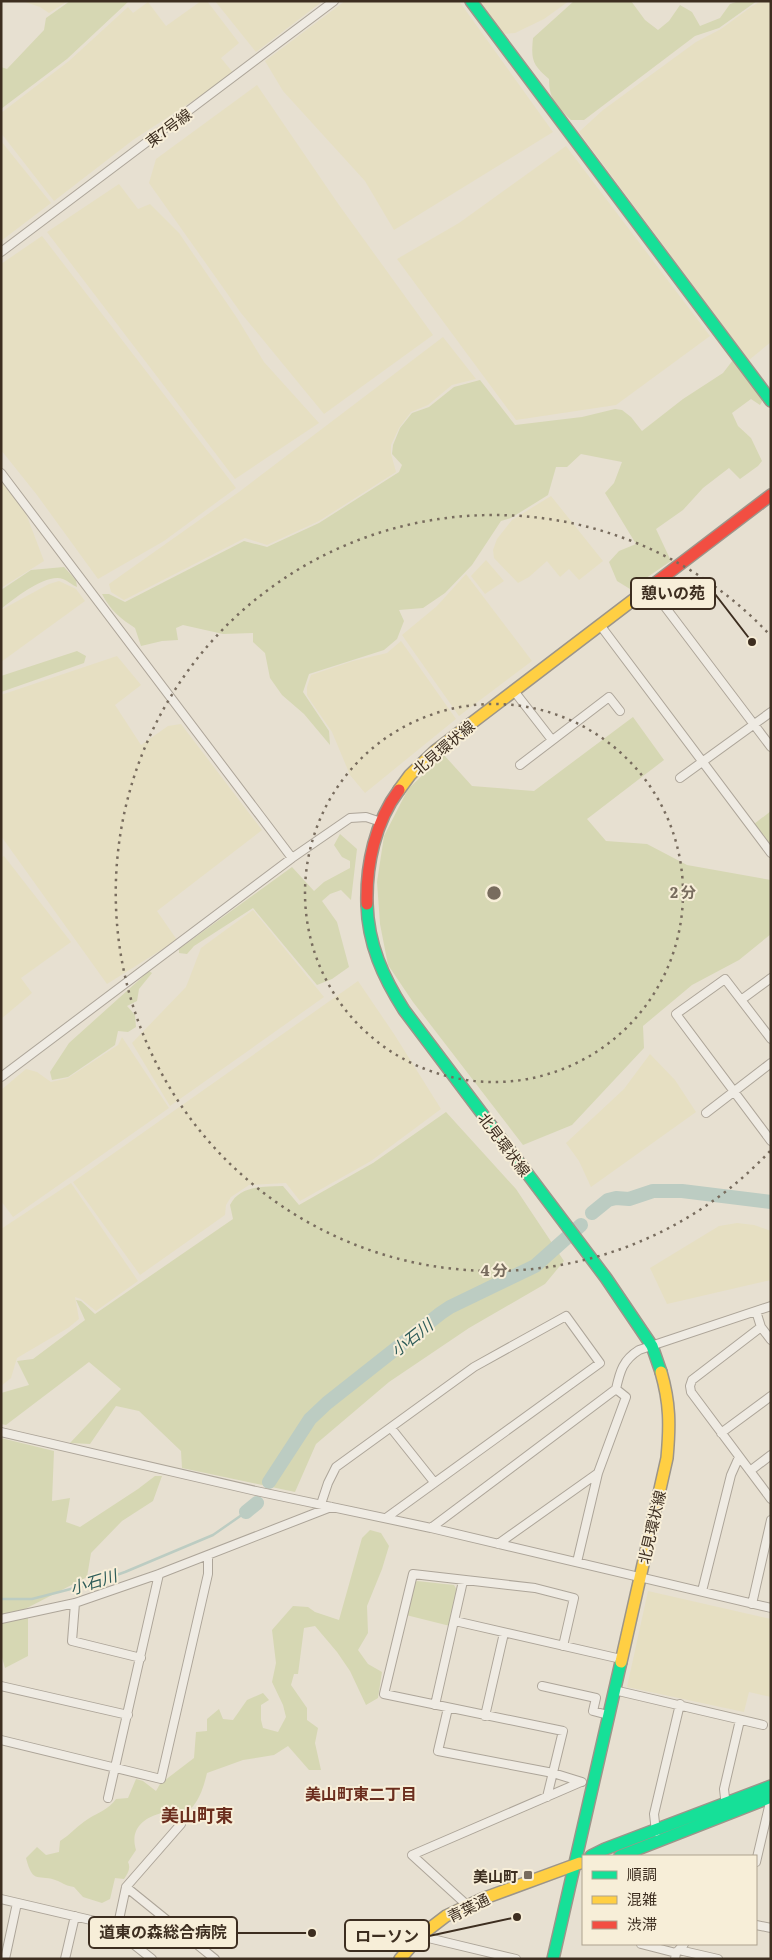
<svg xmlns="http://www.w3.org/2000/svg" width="772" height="1960" viewBox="0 0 772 1960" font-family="Literata,'Noto Sans JP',serif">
<rect width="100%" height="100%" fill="#e7e0d1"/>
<path fill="#e6dfc2" d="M22 1H68L49 13 40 7Z
M201 1H207L239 43 221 58 234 74 133 140 54 201 1 133V113L69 61 128 7 133 13 148 2 166 26Z
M215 1H323L256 52Z
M345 1H459L553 132 394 230 365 181 283 91 265 61Z
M480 1H569L544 19 515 33 503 34Z
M761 1H771V342L749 360 579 132 603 110 696 42 721 29 751 7Z
M257 85 339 205 433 335 324 414 241 313 149 183 156 159Z
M1 141 51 203 1 241Z
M566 146 710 336 616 405 516 420 397 259 459 223Z
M119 184 138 209 150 204 179 233 237 318 264 362 319 423 235 479 47 232Z
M42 236 236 488 164 541 98 579 37 495 1 450V264Z
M443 337 476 379 452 385 428 405 411 412 399 428 391 445V454L396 472 319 521 267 545 245 538 124 600 111 592 109 584 239 492Z
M1 479 25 511 44 561 1 588Z
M551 496 603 561 579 580 569 569 560 577 547 561 529 577 518 583 494 558 493 550 497 539 512 520Z
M486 560 504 581 485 594 471 576Z
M466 574 532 661 459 716 402 635 437 606Z
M59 581 76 589 85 601 1 662V610L49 584Z
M401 641 456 719 365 793 350 775 332 732 310 700 307 695V687L311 675 353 661 387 653Z
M117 656 141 685 115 705 141 745 168 726 181 724 262 830 157 911 177 940 107 984 1 836V695Z
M4 856 71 942 21 978 32 993 1 1019V858Z
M253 910 324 997 170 1106 132 1043 186 987 201 948Z
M358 981 394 1034 441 1109 371 1161 300 1201 286 1183 249 1185 231 1197 226 1205 225 1215 140 1275 73 1182Z
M122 1037 169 1108 13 1217 1 1201V1090L26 1069 37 1072 51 1082 68 1078 118 1045Z
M650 1054 675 1080 696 1112 591 1187 579 1161 566 1143 624 1089Z
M71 1183 138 1281 96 1311 81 1299 75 1297 79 1319 68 1328 17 1358 11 1378 1 1386V1229Z
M737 1223 754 1225 771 1231V1280L667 1304 650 1268 719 1226Z
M648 1591 771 1619V1697L749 1692 744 1712 627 1687Z"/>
<path fill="#d6d7b3" d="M70 1H129L67 59 1 109V67L7 69 44 30 46 18Z
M574 1H631L645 20 658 30 669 21 680 5 692 12 700 26 720 18 730 4 739 1H757L719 28 695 36 584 120H571C557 106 549 100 549 79 532 64 531 60 533 38Z
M733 360 763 400 760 405 751 399 732 413 738 426 751 438 762 461 758 466 740 479 729 468 703 488 683 510 656 529 671 561 630 589 617 581 609 562 619 551 636 544 605 493 614 483 622 462 581 454 567 467H556L548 495 511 518 501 521 472 565 445 593 423 608 399 610 404 621 397 639 384 650 309 674 303 692 329 731 330 745 304 714 282 695 270 678 265 653 253 642V633L223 634 183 625 176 628 178 640 162 641 141 646 135 628C121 619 110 610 102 594H109L125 602 244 541 267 547 319 523 399 472 402 465 392 454 393 445 400 428 412 413 429 407 454 387 480 380 515 425 582 417 615 409 622 410 631 417 642 431 683 399 723 373Z
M64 567 76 580 77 587C72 585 68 581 63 579 46 573 15 598 1 609V590L31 570Z
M77 651 86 656 84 663 1 692V676Z
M633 717 664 760 587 819 606 841 647 844 687 865 771 880V934L739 960 692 985 643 1026 644 1048 572 1125 523 1145 413 1002 388 965 380 924 377 882 384 836 408 789 444 755 472 786 534 791Z
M771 811V845L754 824Z
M340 834 357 849 351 900 341 890 330 894 322 901 337 922 349 967 332 979 317 985 253 908 194 946 187 954 179 953V949L292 867 314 891 324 882 350 868V861L342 857 334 845Z
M149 971 152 973 139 989 137 1001 127 1006 135 1015 136 1027 128 1032 118 1031 115 1045 68 1077 52 1080 50 1072 69 1043Z
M446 1112 516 1189 564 1261 545 1284 469 1328 389 1382 316 1444 295 1492 182 1468 181 1451 139 1411 116 1406 90 1444 70 1443 121 1389 89 1362 6 1425 1 1424V1393L29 1385 17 1361 33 1359 85 1320 76 1300 81 1301 95 1314 233 1219 230 1205C240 1185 263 1187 283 1186L299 1205 373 1163Z
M1 1438 54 1451 52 1501 70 1498 66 1522 80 1527 138 1489 155 1476H162L153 1501 122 1521 91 1553 87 1577 25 1609 28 1618V1656L5 1668 1 1654Z
M370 1530 381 1533 389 1546 382 1569 367 1606 368 1633 358 1650 368 1664 382 1672 378 1698 366 1705 350 1671 337 1652 315 1626 304 1628 298 1674H294L291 1685 307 1708V1720L318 1728 315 1743 321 1770H309L288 1746 274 1755 243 1760 207 1773C202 1794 195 1813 173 1819L166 1812C146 1816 129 1827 136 1850L128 1862C131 1868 128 1873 124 1879L115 1878 110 1899 102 1903 83 1897 74 1887C67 1886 64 1884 58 1881 39 1873 33 1886 26 1858L37 1847 46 1855 59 1852 60 1841C70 1835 78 1825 88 1819 99 1812 108 1810 116 1799L128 1798 136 1779 143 1781 156 1791 160 1784 194 1758 196 1732 207 1731V1719L219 1709 223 1719 233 1720 247 1700 263 1693 269 1700 261 1705V1720L263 1728 278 1732 286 1717 283 1705 272 1682 276 1663 272 1630 293 1606 308 1607 315 1612 339 1620 362 1538Z
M417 1581 454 1585 457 1590 450 1626 406 1615 413 1584Z"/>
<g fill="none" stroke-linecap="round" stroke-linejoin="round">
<path stroke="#bcccc2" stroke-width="2.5" d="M1 1599H32L94 1583 125 1572 213 1535 246 1512"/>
<path stroke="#bcccc2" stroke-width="14" d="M592 1213 608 1200 616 1198 629 1199 653 1191H682L771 1202
M269 1482 310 1419 327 1403 441 1313 450 1307 535 1266 581 1225
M246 1512 257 1503"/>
<defs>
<path id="street" d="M1 252 334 1
M1 473 292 858
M650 587 771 747
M600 625 771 853
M514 691 552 740
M520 765 609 697 620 711
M680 778 771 712
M741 1000 771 978
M771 1039 725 979 676 1014 771 1141
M1 1077 292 858 350 818 366 817 381 822
M706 1113 771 1063
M756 1311 761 1327 692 1380 690 1386 691 1392 771 1499
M761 1327 771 1340
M391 1428 434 1482
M1 1432 256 1491 431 1528 771 1608
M721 1433 771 1396
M750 1471 771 1455
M321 1504 328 1483 336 1467 474 1367 566 1316 600 1363 386 1518
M431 1528 616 1389C620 1371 623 1360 639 1350L771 1306
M498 1544 598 1473
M577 1562 598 1473 626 1397 616 1389
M702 1591 731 1475 739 1457
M75 1603 72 1641 141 1658
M752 1604 771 1520
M1 1619 75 1603 159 1574 331 1507
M455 1621 621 1659
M1 1686 128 1715
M542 1686 596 1698 593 1711 608 1715
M614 1690 763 1725
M435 1705 463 1581
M448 1708 438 1751 553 1773 582 1782
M485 1716 504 1633
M1 1740 161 1779 208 1574V1555
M547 1797 563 1731 384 1694 413 1574 535 1588 574 1598 563 1646
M108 1798 159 1574
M726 1807 724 1789 740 1720
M656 1832 654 1814 680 1704
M756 1862 771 1798
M126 1887 181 1824
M1 1899 108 1924 152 1959
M468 1906 412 1855 581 1782
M756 1925 771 1928
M117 1929 126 1887 215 1959
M420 1936 516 1959
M641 1944 676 1953
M679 1950 718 1959
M5 1959 17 1903
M65 1959 75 1916
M675 1959 676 1953 684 1944"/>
<path id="fast" d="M471 1 771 401
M367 904C368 944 383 977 404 1010L606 1278 652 1346 661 1372
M591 1856 605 1849 771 1786
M620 1856 771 1797
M553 1959 621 1662"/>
<path id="slow" d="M399 790 410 775 435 751 654 584
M621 1662 667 1458C670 1425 670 1403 661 1372
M400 1959 420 1936 446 1916 482 1899 580 1863"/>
<path id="jam" d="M654 584 771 495
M367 904C366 865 375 822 399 790"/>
</defs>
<use href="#street" stroke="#ada599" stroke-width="10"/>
<use href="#fast" stroke="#9c958a" stroke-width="14"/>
<use href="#slow" stroke="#9c958a" stroke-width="14"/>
<use href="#jam" stroke="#9c958a" stroke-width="14"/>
<use href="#street" stroke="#efebe3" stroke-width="8"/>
<use href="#fast" stroke="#16e098" stroke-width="11"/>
<use href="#slow" stroke="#ffcf43" stroke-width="11"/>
<use href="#jam" stroke="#f24e42" stroke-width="11"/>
</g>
<g fill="none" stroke="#786c5e" stroke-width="2.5" stroke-dasharray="2.5 5">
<circle cx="494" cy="893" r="189"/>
<path d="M770 1151A378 378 0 1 1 770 635"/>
</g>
<rect fill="#786c5e" stroke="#f7eed8" stroke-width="2" x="523" y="1870" width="10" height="10" rx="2.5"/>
<g text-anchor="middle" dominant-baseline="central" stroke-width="4" stroke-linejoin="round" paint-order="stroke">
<g font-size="15" fill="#3d2e20" stroke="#f7eed8">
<text transform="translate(168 127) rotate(-37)">東7号線</text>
<text transform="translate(443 747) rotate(-40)">北見環状線</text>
<text transform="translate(505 1144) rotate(53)">北見環状線</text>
<text transform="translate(651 1527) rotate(-77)">北見環状線</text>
<text transform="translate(468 1907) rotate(-26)">青葉通</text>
</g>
<g font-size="15" font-weight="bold" fill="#3d2e20" stroke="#f7eed8" text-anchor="end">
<text x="518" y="1875">美山町</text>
</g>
<g font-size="16" font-style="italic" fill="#2f5d5a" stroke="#f7eed8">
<text transform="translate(411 1337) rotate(-38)">小石川</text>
<text transform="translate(93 1581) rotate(-17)">小石川</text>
</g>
<g font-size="16" font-weight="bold" fill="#6b2e1e" stroke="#f7eed8">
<text x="361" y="1793">美山町東二丁目</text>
</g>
<g font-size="18" font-weight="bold" fill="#6b2e1e" stroke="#f7eed8">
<text x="197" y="1814">美山町東</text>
</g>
</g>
<circle cx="494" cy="893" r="8" fill="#786c5e" stroke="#f7eed8" stroke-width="2.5"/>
<g font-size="15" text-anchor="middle" font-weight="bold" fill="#786c5e" stroke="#f7eed8" stroke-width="4" stroke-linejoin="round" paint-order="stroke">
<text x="683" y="898">2 分</text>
<text x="494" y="1276">4 分</text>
</g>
<path fill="none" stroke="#3d2e20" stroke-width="2" d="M752 642L715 594M312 1933L237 1933M517 1917L429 1936"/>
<g fill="#3d2e20" stroke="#f7eed8" stroke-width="2">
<circle cx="752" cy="642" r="5"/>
<circle cx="312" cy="1933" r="5"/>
<circle cx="517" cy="1917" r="5"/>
</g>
<g fill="#f7eed8" stroke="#3d2e20" stroke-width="2">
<rect x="631" y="578" width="84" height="31" rx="5"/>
<rect x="89" y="1917" width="148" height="31" rx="5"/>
<rect x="345" y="1920" width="84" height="31" rx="5"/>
</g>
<g font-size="16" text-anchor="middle" font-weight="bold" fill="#3d2e20">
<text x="673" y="599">憩いの苑</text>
<text x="163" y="1938">道東の森総合病院</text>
<text x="387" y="1942">ローソン</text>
</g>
<rect width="772" height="1960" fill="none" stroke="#3d2e20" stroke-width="5"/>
<rect x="582" y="1855" width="175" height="90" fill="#f7eed8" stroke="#ada18e"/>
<rect x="592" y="1871" width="25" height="8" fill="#16e098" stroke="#ada18e"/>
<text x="627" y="1880" font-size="15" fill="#3d2e20">順調</text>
<rect x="592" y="1896" width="25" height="8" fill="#ffcf43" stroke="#ada18e"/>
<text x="627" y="1905" font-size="15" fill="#3d2e20">混雑</text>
<rect x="592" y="1921" width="25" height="8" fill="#f24e42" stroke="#ada18e"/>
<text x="627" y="1930" font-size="15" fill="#3d2e20">渋滞</text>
</svg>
